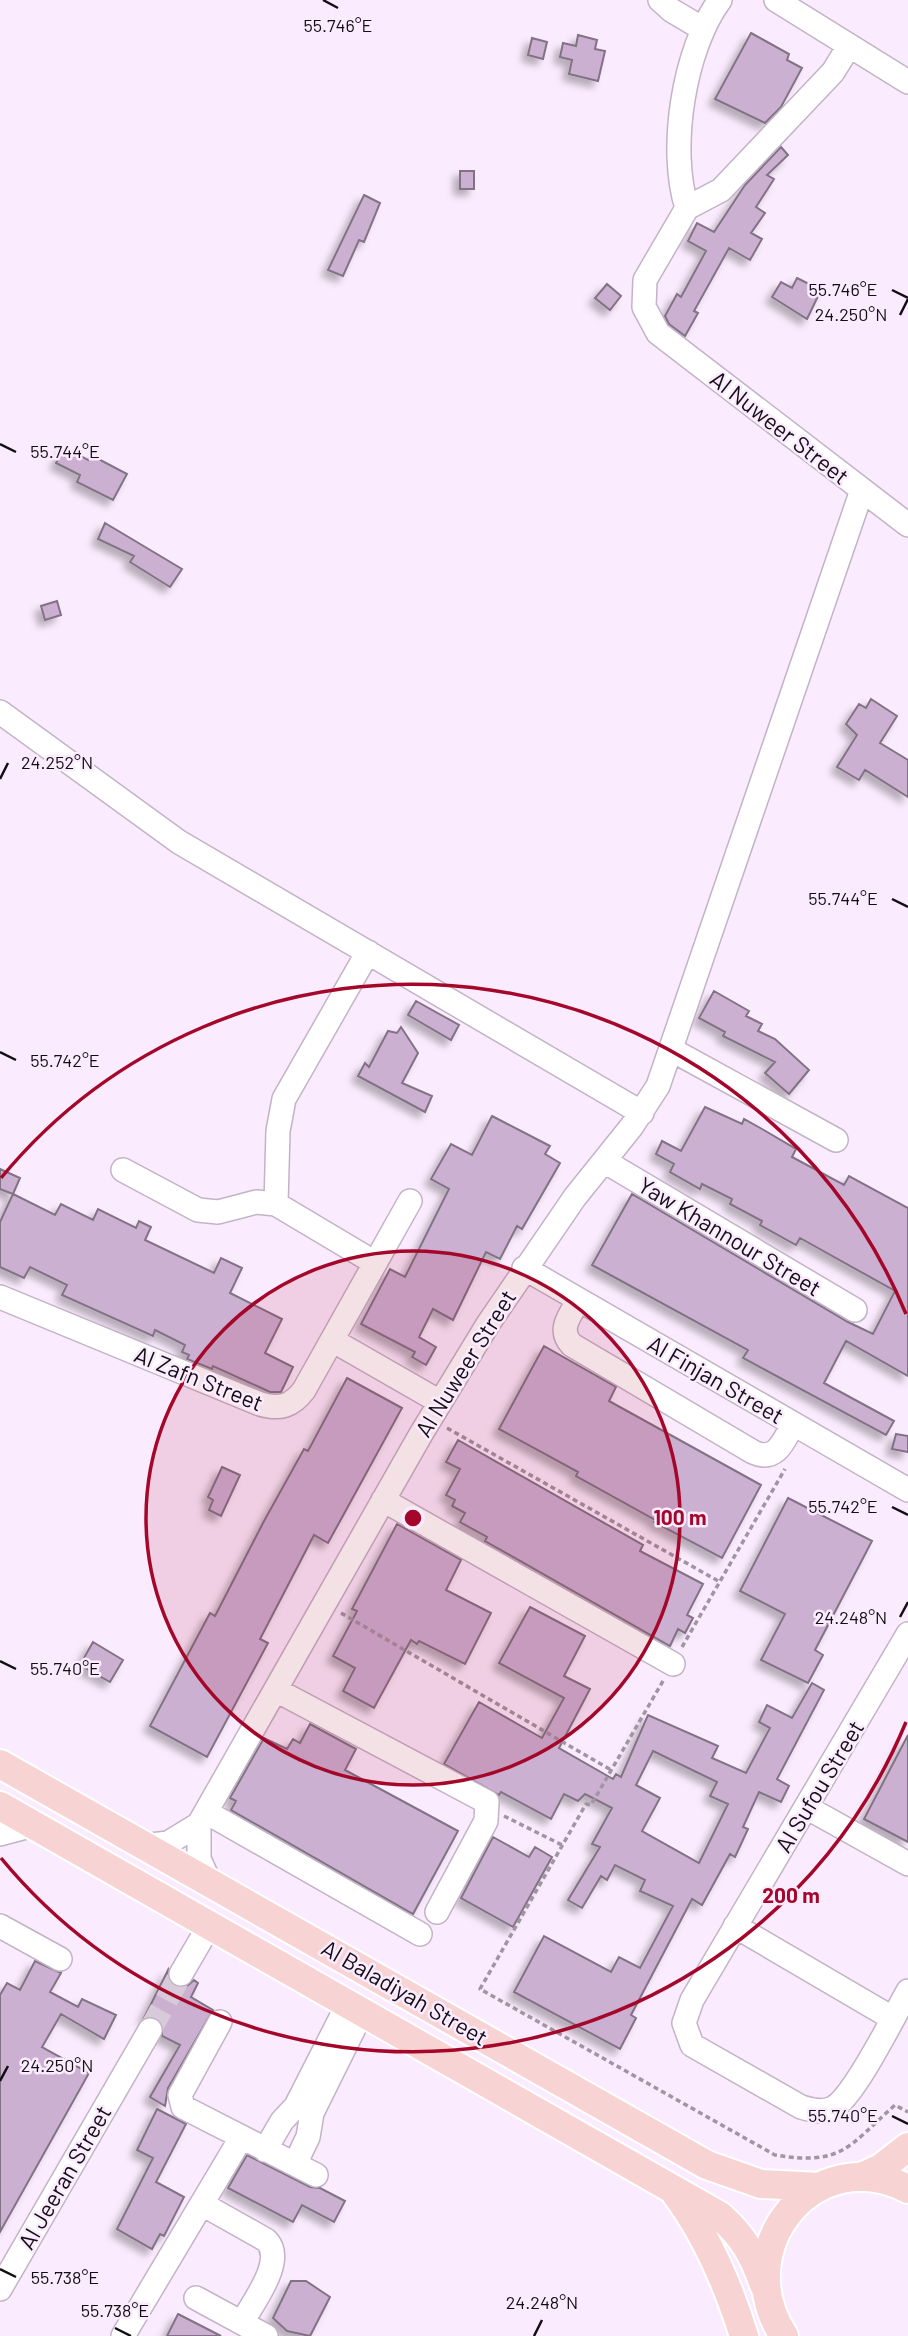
<svg xmlns="http://www.w3.org/2000/svg" width="908" height="2336" viewBox="0 0 908 2336" font-family="Barlow,sans-serif">
<defs>
<filter id="shadow"><feDropShadow dx="-6" dy="6" stdDeviation="3.5" flood-color="#0004"/></filter>
</defs>
<rect width="100%" height="100%" fill="#fbebfe"/>
<path fill="#ccb0d2" stroke="#817384" stroke-width="2" fill-rule="evenodd" filter="url(#shadow)" d="M751 33 789 54 787 60 802 68 781 107 765 123 715 99Z
M578 35 597 40 595 49 605 51 598 81 569 74 572 60 560 57 563 43 576 46Z
M532 38 547 42 543 59 528 55Z
M781 147 788 155 767 175 774 179 756 207 765 213 751 233 762 239 750 260 729 248 694 311 698 313 685 336 669 324 665 316 677 294 681 297 706 251 688 241 697 223 714 232 745 185Z
M460 171H474V189H460Z
M364 195 380 203 364 242 359 240 343 276 328 270Z
M797 278 821 290 807 319 772 297 781 282 792 288Z
M607 284 621 296 610 310 595 298Z
M65 447 88 460 91 455 127 474 113 500 77 482 80 475 56 463Z
M105 523 182 569 170 587 130 562 134 556 98 539Z
M57 601 61 615 45 620 41 606Z
M871 699 897 716 880 743 908 760V797L865 770 859 780 837 767 857 735 846 724 859 704 866 708Z
M714 991 749 1011 746 1016 762 1024 758 1031 775 1039 809 1070 789 1094 765 1073 775 1062 723 1036 725 1032 699 1018Z
M416 1001 459 1025 451 1040 408 1015Z
M401 1027 418 1053 402 1083 432 1096 425 1112 358 1076 365 1063 369 1067 388 1031 397 1033Z
M705 1107 742 1124 744 1119 762 1129 796 1149 792 1157 844 1185 849 1176 908 1208V1376L846 1341 824 1383 894 1421 886 1435 743 1358 748 1350 592 1265 632 1194 848 1322 873 1334 895 1291 800 1238 796 1245 760 1225 762 1221 730 1204 732 1199 702 1184 700 1189 670 1172 674 1164 656 1154 662 1141 681 1151Z
M492 1116 550 1146 545 1154 560 1163 522 1229 517 1226 500 1259 486 1252 453 1320 433 1309 419 1337 436 1347 426 1365 412 1357 415 1352 361 1324 390 1269 405 1277 449 1189 431 1179 451 1144 472 1155Z
M0 1169 20 1178 13 1194 55 1215 61 1204 93 1220 98 1209 136 1228 139 1221 151 1227 145 1240 214 1273 221 1258 242 1268 230 1293 282 1319 265 1353 293 1367 281 1392H270L213 1366 212 1369 187 1359 189 1355 182 1352 185 1345 155 1330 153 1336 62 1295 67 1285 30 1267 24 1278 0 1267V1222L13 1194 0 1189Z
M544 1346 616 1387 609 1401 761 1485 722 1558 654 1522 655 1520 576 1476 578 1472 499 1429Z
M347 1378 402 1408 328 1543 314 1535 260 1639 268 1643 207 1757 150 1726 210 1613 215 1616 264 1521 304 1449 308 1451Z
M896 1434 908 1436V1452L892 1449Z
M458 1440 643 1545 640 1551 703 1584 687 1615 693 1618 685 1633 678 1629 670 1646 485 1541 487 1537 460 1522 465 1513 452 1506 455 1500 446 1495 460 1469 446 1462Z
M222 1467 240 1475 221 1516 209 1510 213 1500 208 1497Z
M788 1498 872 1541 815 1650 823 1655 808 1683 761 1660 785 1614 740 1591Z
M397 1524 461 1560 446 1590 491 1613 465 1664 419 1641 417 1644 411 1640 374 1708 343 1691 355 1668 333 1656 357 1611 352 1609Z
M530 1607 585 1636 564 1676 590 1689 559 1748 613 1779 616 1774 621 1777 648 1715 718 1746 712 1758 746 1773 770 1728 759 1722 767 1705 792 1718 812 1683 824 1690 777 1779 789 1786 781 1802 759 1792 743 1827 748 1829 735 1857 730 1854 702 1905 692 1899 631 2015 636 2018 620 2049 514 1992 544 1936 611 1972 619 1957 640 1968 673 1906 640 1891 645 1880 615 1865 607 1880 601 1876 582 1908 568 1900 600 1847 592 1844 612 1808 585 1794 578 1801 564 1794 551 1819 501 1792 499 1795 444 1764 479 1702 542 1738 564 1698 499 1663ZM653 1751 717 1782 710 1796 728 1804 699 1863 642 1831 660 1798 636 1785Z
M93 1642 123 1660 110 1682 80 1665Z
M310 1724 356 1749 345 1770 458 1831 413 1914 231 1810 236 1801 230 1798 264 1738 287 1749 293 1739 300 1743Z
M908 1735V1842L864 1819Z
M493 1837 529 1857 535 1847 552 1857 513 1927 461 1898Z
M35 1961 61 1973 50 1992 78 2007 82 1999 116 2015 104 2039 61 2014 42 2047 89 2073 0 2232V1995L7 1983 20 1990Z
M168 1970 169 1980 175 1986H187L194 1980 198 1983 191 1997 213 2010 168 2088 165 2106 150 2097 180 2045 162 2036V2024L158 2018H144Z
M157 2109 186 2124 156 2182 184 2197 164 2236 160 2234 152 2249 117 2229 153 2158 137 2150Z
M247 2155 310 2187 320 2188 345 2201 334 2222 302 2205 293 2222 228 2188Z
M291 2281H306L330 2297 310 2336 287 2331 273 2318Z
M178 2314 221 2336H167Z"/>
<g fill="none" stroke-linecap="round" stroke-linejoin="round">
<path stroke="#d8cadb" stroke-width="23" stroke-dasharray="23 11" stroke-linecap="butt" d="M150 2030 181 1974"/>
<defs>
<path id="minor" d="M660 0 671 10 703 29
M776 0 908 82
M849 46 833 72 721 190 687 208 645 280 644 307 658 333 908 525
M687 208C668 149 684 49 720 0
M0 712 179 842 642 1113
M672 1050 836 1140
M604 1161 855 1310
M123 1170 198 1210 218 1212 256 1202 276 1204 375 1263
M276 1204 278 1131 284 1099 368 952
M524 1268 908 1490
M0 1297 260 1404C280 1410 292 1406 304 1390L410 1201
M579 1300C570 1315 557 1330 572 1345L753 1452C776 1463 784 1441 793 1424
M332 1340 440 1402
M383 1500 673 1664
M908 1634 692 2000 684 2023 692 2045 801 2107C812 2110 822 2113 833 2108 854 2097 894 2016 908 1991
M276 1690 487 1802 486 1821 437 1912
M806 1807 908 1864
M206 1812 420 1934
M199 1824V1859L209 1881
M0 1834 34 1825
M143 1846 168 1843 199 1824 421 1434 488 1324 575 1197 632 1126 658 1086 862 490
M0 1926 60 1959
M735 1926 892 2018
M181 1974 209 1926
M220 2022 180 2095 183 2107 316 2175
M265 2150 282 2121 296 2106 348 2004
M295 2164 308 2137 312 2113 362 2012
M202 2204 266 2240C287 2260 252 2303 242 2323
M0 2289 150 2030
M196 2298 266 2336
M123 2336 241 2138"/>
<path id="major" d="M0 1764 707 2165 761 2184 820 2187
M0 1806 720 2216C744 2237 754 2256 764 2285
M861 2177 881 2168 908 2147
M676 2194C708 2237 728 2285 744 2336
M784 2336C727 2249 814 2140 908 2189"/>
</defs>
<use href="#minor" stroke="#c3b3c6" stroke-width="26"/>
<use href="#major" stroke="#fff" stroke-width="32"/>
<path stroke="#a195a3" stroke-width="3.5" stroke-dasharray="5 3.5" stroke-linecap="butt" d="M447 1428 720 1582
M341 1613 611 1770
M682 1647 785 1469
M663 1681 591 1805 586 1804 480 1989 775 2155C842 2166 848 2147 895 2105L908 2112
M504 1816 562 1845"/>
<use href="#minor" stroke="#fff" stroke-width="23"/>
<use href="#major" stroke="#f7d4d3" stroke-width="28"/>
</g>
<path fill="none" stroke="#130e14" stroke-width="2.5" d="M323 0 338 8M892 290 908 298M900 315 908 299M0 444 16 452M0 779 8 763M892 899 908 907M0 1052 16 1060M892 1507 908 1515M900 1617 908 1602M0 1661 16 1669M0 2081 8 2066M892 2116 908 2124M0 2269 16 2277M115 2328 131 2336M534 2336 542 2320"/>
<circle cx="413" cy="1518" r="267" fill="#a4072a" fill-opacity=".12"/>
<g fill="none" stroke="#a4072a" stroke-width="3.5">
<circle cx="413" cy="1518" r="267"/>
<path d="M906 1722A534 534 0 0 1 1 1858M1 1178A534 534 0 0 1 906 1314"/>
</g>
<g text-anchor="middle" dominant-baseline="central" stroke-width="5" stroke-linejoin="round" paint-order="stroke">
<g font-size="23" fill="#130e14" stroke="#fbebfe">
<text transform="translate(780 427) rotate(38)">Al Nuweer Street</text>
<text transform="translate(730 1236) rotate(31)">Yaw Khannour Street</text>
<text transform="translate(465 1363) rotate(-58)">Al Nuweer Street</text>
<text transform="translate(199 1378) rotate(22)">Al Zafn Street</text>
<text transform="translate(716 1379) rotate(30)">Al Finjan Street</text>
<text transform="translate(819 1786) rotate(-59)">Al Sufou Street</text>
<text transform="translate(405 1992) rotate(30)">Al Baladiyah Street</text>
<text transform="translate(64 2177) rotate(-60)">Al Jeeran Street</text>
</g>
</g>
<g font-size="18" text-anchor="middle" fill="#130e14" stroke="#fbebfe" stroke-width="5" stroke-linejoin="round" paint-order="stroke">
<text x="338" y="32">55.746°E</text>
<text x="843" y="296">55.746°E</text>
<text x="851" y="321">24.250°N</text>
<text x="65" y="458">55.744°E</text>
<text x="57" y="769">24.252°N</text>
<text x="843" y="905">55.744°E</text>
<text x="65" y="1067">55.742°E</text>
<text x="843" y="1513">55.742°E</text>
<text x="851" y="1624">24.248°N</text>
<text x="65" y="1675">55.740°E</text>
<text x="57" y="2072">24.250°N</text>
<text x="843" y="2122">55.740°E</text>
<text x="65" y="2284">55.738°E</text>
<text x="542" y="2309">24.248°N</text>
<text x="115" y="2317">55.738°E</text>
</g>
<circle cx="413" cy="1518" r="10" fill="#a4072a" stroke="#fbebfe" stroke-width="3.5"/>
<g font-size="21" text-anchor="middle" font-weight="bold" fill="#a4072a" stroke="#fbebfe" stroke-width="5" stroke-linejoin="round" paint-order="stroke">
<text x="680" y="1525">100 m</text>
<text x="791" y="1903">200 m</text>
</g>
</svg>
